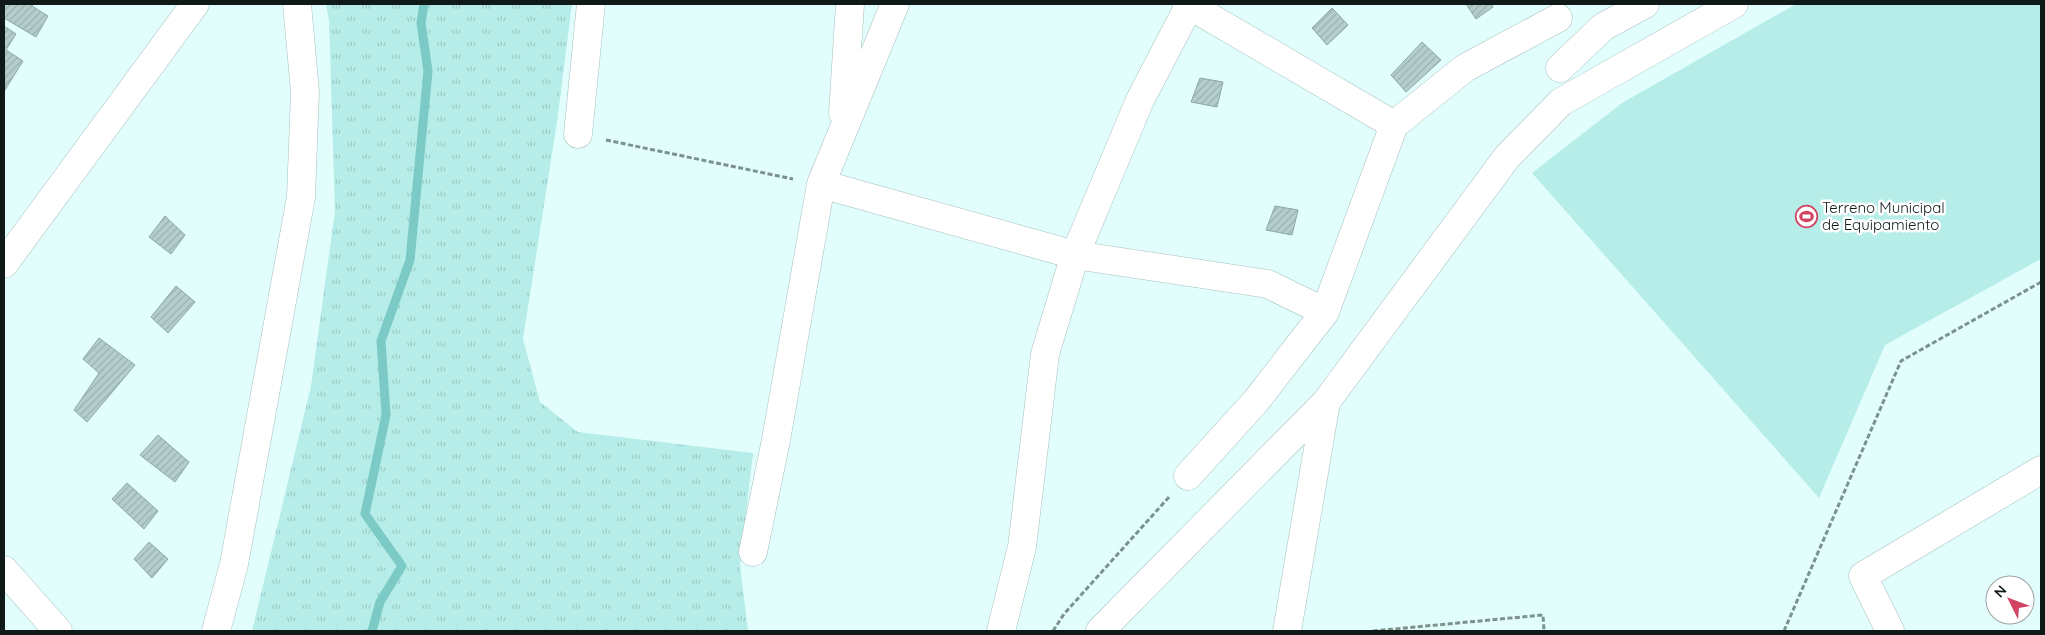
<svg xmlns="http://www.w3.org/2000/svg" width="2045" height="635" viewBox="0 0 2045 635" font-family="Quicksand,sans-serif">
<defs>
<pattern id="grass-tufts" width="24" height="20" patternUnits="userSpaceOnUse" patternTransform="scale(1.25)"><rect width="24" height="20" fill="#b6ede9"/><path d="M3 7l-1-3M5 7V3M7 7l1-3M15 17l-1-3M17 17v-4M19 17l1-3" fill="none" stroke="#9bcbc7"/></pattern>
<pattern id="building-hatch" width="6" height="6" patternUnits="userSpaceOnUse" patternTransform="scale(1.25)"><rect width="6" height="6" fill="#b4cecc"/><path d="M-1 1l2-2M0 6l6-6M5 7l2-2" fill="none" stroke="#9ab0ae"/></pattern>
</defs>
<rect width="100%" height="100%" fill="#e2fefc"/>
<path fill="url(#grass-tufts)" d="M326 4H572L557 122 523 339 540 402 578 432 753 453 740 565 748 631H252L311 386 335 211 329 21Z"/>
<path fill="#b6ede9" d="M1796 4H2041V259L1885 345 1819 498 1532 173 1622 103Z"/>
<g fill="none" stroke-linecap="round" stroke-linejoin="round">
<path stroke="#7ccac6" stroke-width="9" d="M372 631 380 602 402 566 365 514 386 415 381 341 410 260 428 71 421 23 424 4"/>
</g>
<path fill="url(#building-hatch)" stroke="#8da7a5" d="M4 4H33L32 6 48 16 36 37 4 18Z
M1466 4H1491L1493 7 1476 19Z
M1332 8 1348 25 1327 45 1312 28Z
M4 26 16 34 6 50 23 61 5 90Z
M1422 42 1441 60 1406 92 1391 75Z
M1200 78 1223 82 1217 107 1191 102Z
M1275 206 1298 210 1292 235 1266 230Z
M165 216 185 235 171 254 149 237Z
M176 286 195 302 168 333 151 317Z
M99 338 135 365 87 422 74 410 99 373 83 359Z
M158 435 189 462 175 482 140 455Z
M127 483 158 511 144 529 112 499Z
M149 542 168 559 152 578 134 559Z"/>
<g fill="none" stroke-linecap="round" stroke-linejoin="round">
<defs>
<path id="minor" d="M1187 4 1394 125
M1560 68 1603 27 1645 4
M843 113 850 4
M578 134 591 4
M821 184 1075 255 1268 284 1325 312
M4 264 195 4
M1188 476 1256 401 1325 312 1394 125 1465 68 1558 18
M753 552 776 440 821 184 895 4
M4 570 58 631
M216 631 234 564 301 197 305 92 297 4
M1001 631 1022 547 1045 354 1075 255 1140 100 1190 4
M1100 631 1326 402 1507 157 1561 102 1734 4
M1287 631 1326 402
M1890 631 1863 576 2041 470"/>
</defs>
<use href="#minor" stroke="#a5bfbd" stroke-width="29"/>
<path stroke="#7d918f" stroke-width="3" stroke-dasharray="5 2.5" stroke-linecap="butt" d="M606 140 793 179
M1053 631 1064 614 1169 497
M1373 631 1543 615 1544 631
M1784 631 1901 361 2041 282"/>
<use href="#minor" stroke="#fff" stroke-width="28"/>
</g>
<defs>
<symbol id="stadium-ring" viewBox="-11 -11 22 22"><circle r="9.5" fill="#fff" stroke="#d24363" stroke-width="1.5"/><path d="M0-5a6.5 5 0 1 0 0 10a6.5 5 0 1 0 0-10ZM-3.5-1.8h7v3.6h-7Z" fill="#d24363"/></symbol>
</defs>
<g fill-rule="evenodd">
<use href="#stadium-ring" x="1794" y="204" width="25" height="25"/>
</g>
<g text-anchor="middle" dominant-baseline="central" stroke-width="5" stroke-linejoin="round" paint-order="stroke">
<g font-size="15" fill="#0f1918" stroke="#fff" text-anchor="start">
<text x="1822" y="207">Terreno Municipal<tspan x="1822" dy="17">de Equipamiento</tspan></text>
</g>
</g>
<rect width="2045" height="635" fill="none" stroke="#0f1918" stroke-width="10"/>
<g transform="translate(2010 600) rotate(312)"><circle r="24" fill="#ffffff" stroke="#9fa3a3"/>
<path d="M0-4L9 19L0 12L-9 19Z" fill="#d24363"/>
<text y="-8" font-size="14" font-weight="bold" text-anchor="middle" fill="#0f1918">N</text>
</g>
</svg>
